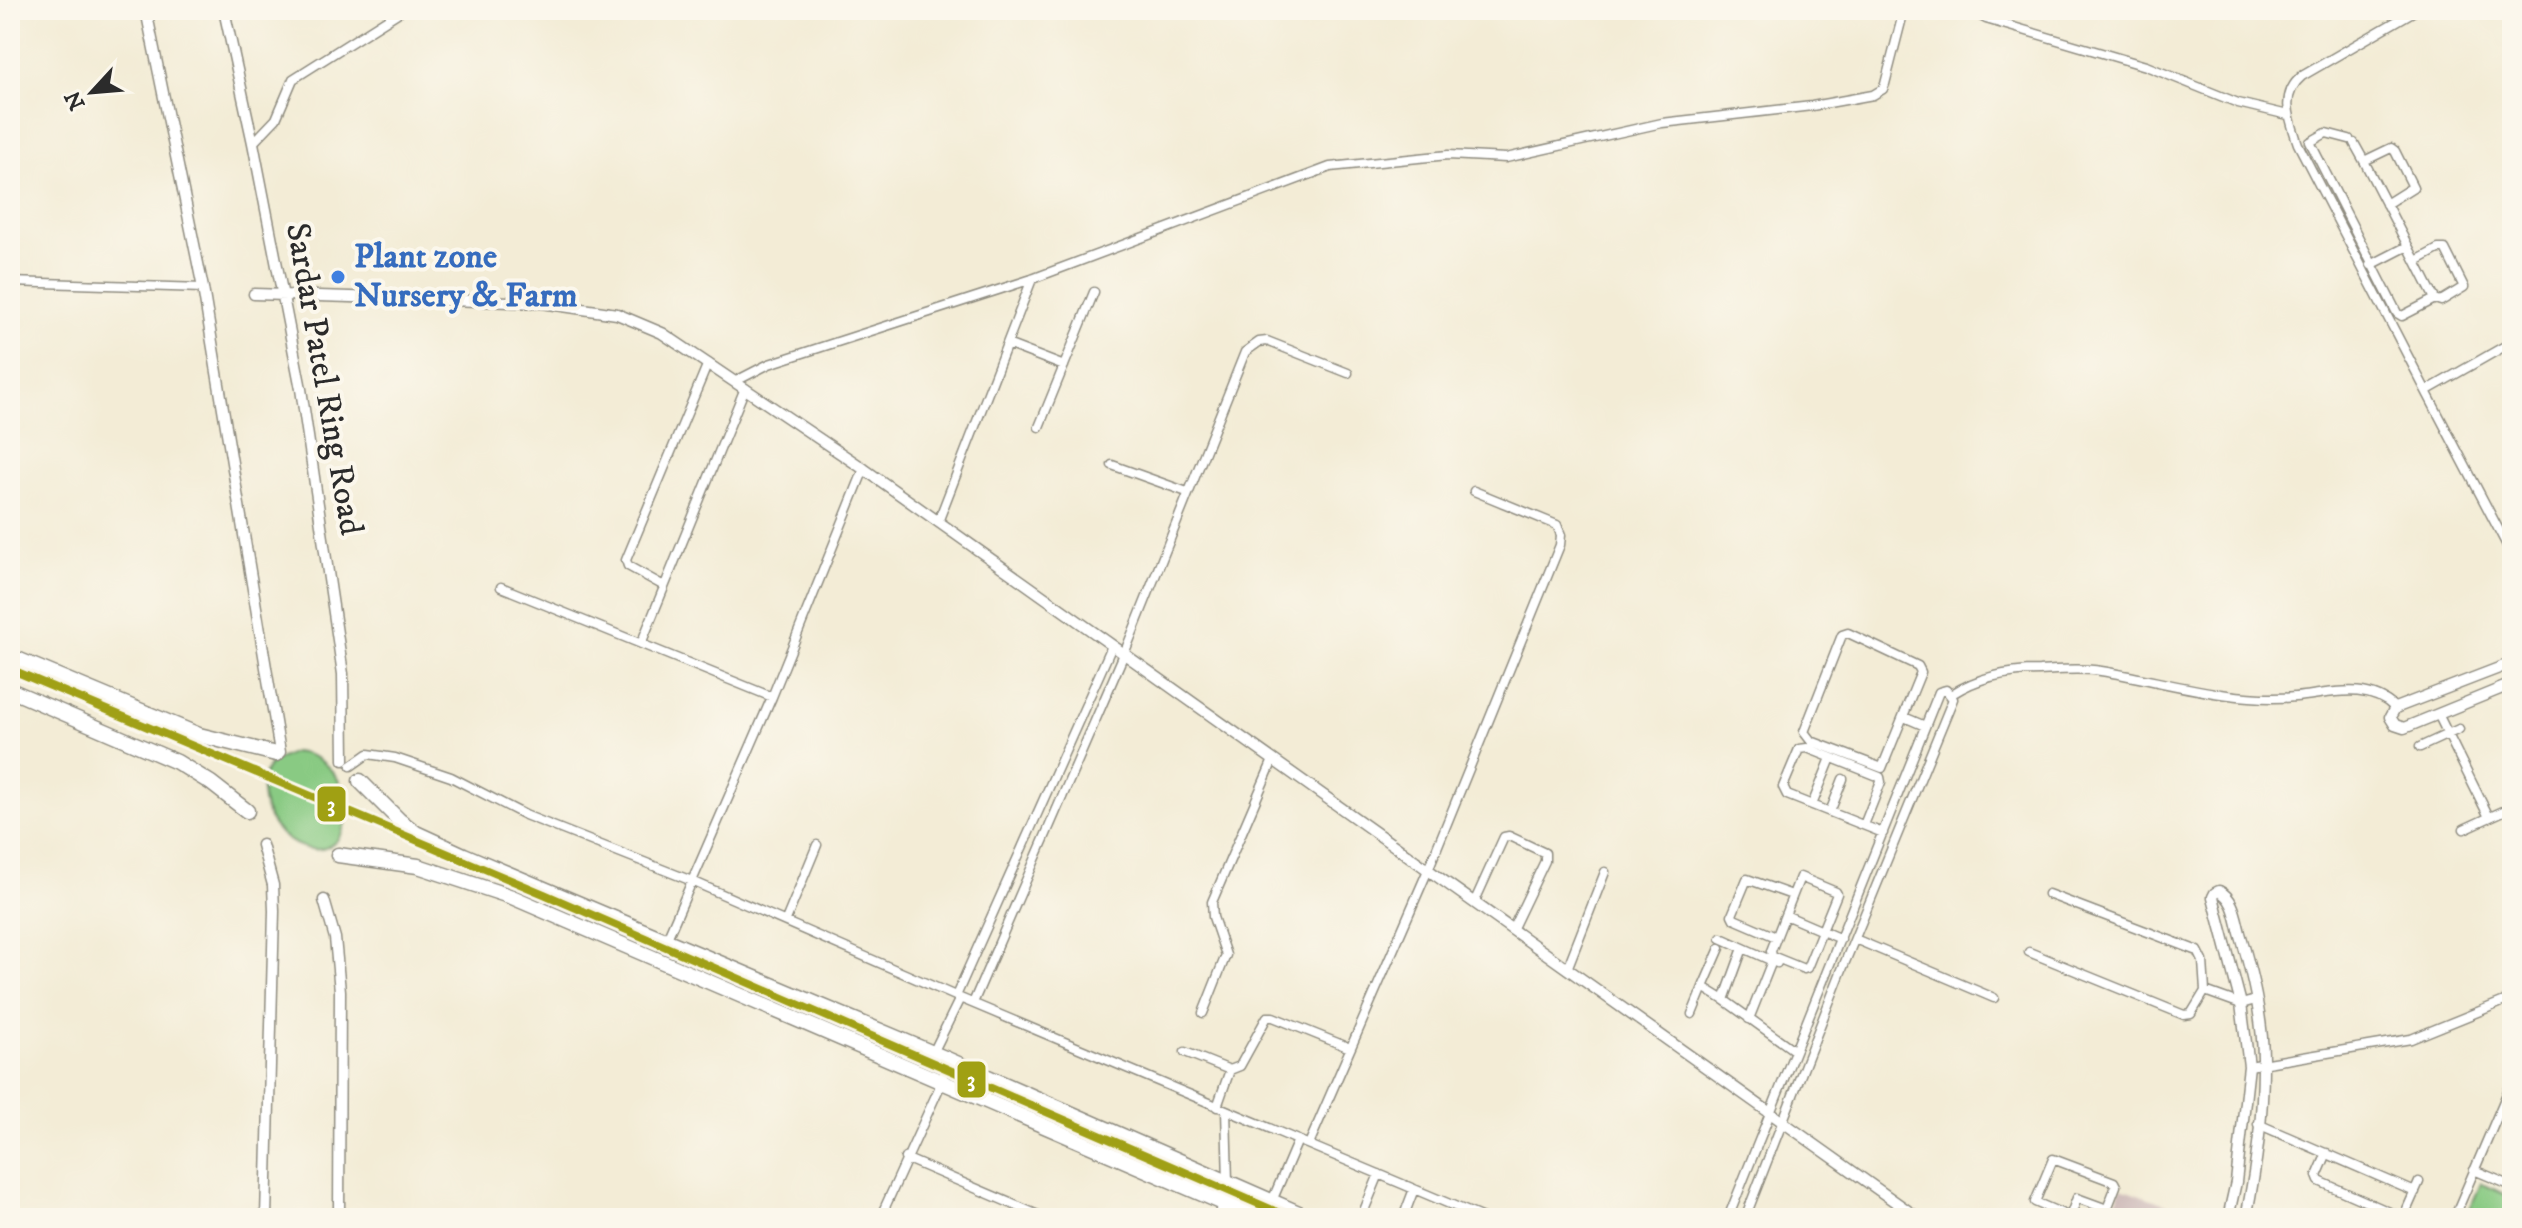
<svg xmlns="http://www.w3.org/2000/svg" width="2522" height="1228" viewBox="0 0 2522 1228" font-family="'IM FELL DW Pica',serif">
<rect width="100%" height="100%" fill="#fbf7ec"/>
<filter id="ink" filterUnits="userSpaceOnUse"><feTurbulence type="fractalNoise" baseFrequency=".0125" numOctaves="2"/><feDisplacementMap in="SourceGraphic" scale="16" xChannelSelector="R" yChannelSelector="G"/><feConvolveMatrix kernelMatrix="1 2 1 2 8 2 1 2 1" color-interpolation-filters="sRGB"/></filter>
<filter id="wash" filterUnits="userSpaceOnUse"><feTurbulence type="fractalNoise" baseFrequency=".006" numOctaves="4" result="noise"/><feDisplacementMap in="SourceGraphic" scale="32" xChannelSelector="R" yChannelSelector="G"/><feGaussianBlur stdDeviation="1.8" result="paint"/><feColorMatrix in="noise" values="0 0 0 0 0 0 0 0 0 0 0 0 0 0 0 0 0 1.4 0 .05"/><feComposite in="paint" operator="in"/></filter>
<g filter="url(#wash)">
<rect width="100%" height="100%" fill="#f3ecd6"/>
<path fill="#d1bfbd" d="M2121 1188 2202 1217V1218H2110Z"/>
<path fill="#89ca83" stroke="#5a7a57" stroke-width="2" d="M293 752C326 754 349 783 346 816 340 876 264 847 262 792 261 781 263 772 271 764 277 759 286 756 293 752Z
M2481 1183 2512 1198V1218H2466Z"/>
</g>
<g filter="url(#ink)">
<g fill="none" stroke-linecap="round" stroke-linejoin="round">
<defs>
<path id="minor" d="M1969 10 1986 19 2146 66 2238 103 2288 115
M2416 10 2302 76C2279 95 2290 120 2298 144L2426 391
M2502 10 2512 27
M2349 139 2326 133 2310 142 2397 313 2402 316 2435 299
M253 143 276 119 293 79 402 10
M2354 143 2364 161
M2386 204 2413 187 2395 151 2391 148 2364 161 2408 246
M2371 265 2408 246 2435 299 2441 301 2464 287 2445 249H2438L2416 261
M10 282 203 288
M2512 342 2426 391 2512 555
M1007 344 1064 366
M736 381 769 364 1032 279 1330 167 1448 155 1506 158 1662 123 1812 106 1873 95 1883 89 1885 84 1904 10
M1039 427 1094 292
M1112 465 1187 492
M938 522 1032 279
M664 586 628 566 626 560 708 363
M501 587 772 697
M1848 633 1918 666 1921 672 1882 768 1811 741 1804 732 1842 635Z
M641 644 745 388
M1952 694C1977 678 2009 671 2039 671 2059 670 2081 668 2101 671 2164 681 2230 703 2295 697 2329 694 2368 681 2395 708
M2438 714 2489 817
M1904 717 1925 726
M2420 747 2459 729
M351 766 368 754 395 758 451 777 525 815 692 881 960 998 1483 1218
M1812 805 1831 758
M1830 812 1843 779
M1864 825 1881 782 1880 777 1807 748 1799 749 1783 787 1787 795 1883 833
M2464 829 2512 807
M2048 894 2198 951 2203 961 2205 991 2241 1004 2256 1000
M1474 903 1504 837 1509 836 1545 853V861L1512 930
M1785 915 1800 877 1836 892 1837 894 1807 968 1804 969 1772 956 1771 951 1785 915 1841 939
M786 920 817 845
M1776 937 1734 919 1732 915 1747 879 1792 895
M1721 938 1777 963
M1855 939 1994 998
M666 941 772 697 864 469
M1743 948 1724 1000 1795 1051
M2029 952 2184 1015 2191 1014 2205 991
M1567 969 1605 872
M1703 987 1720 948
M956 996 1112 646
M973 1003 1124 654 1245 352 1259 342 1267 341 1348 373
M1203 1013 1226 955 1213 917 1212 902 1273 760
M1692 1014 1703 987 1724 1000
M1749 1019 1772 961
M1185 1052 1230 1070
M933 1053 960 998
M2249 1066 2411 1039 2512 998
M1217 1107 1230 1070 1240 1066 1267 1017H1273L1350 1048
M1226 1110 1228 1182
M2258 1124 2415 1192
M1309 1144 1428 870 1560 545 1561 535 1557 525 1474 491
M2327 1153 2317 1176 2319 1181 2403 1218 2419 1182
M905 1158 1045 1218
M2474 1170 2512 1186
M1272 1201 1298 1140
M880 1218 941 1084 947 1059
M1218 1218 1224 1202
M1361 1218 1379 1174
M1403 1218 1414 1189
M1728 1218 1939 692 1946 690 1953 699 1841 972 1745 1218
M2070 1218V1217L2077 1198 2107 1209 2116 1186 2114 1182 2053 1159 2035 1202 2070 1217
M2454 1218 2512 1082"/>
<path id="tertiary" d="M146 10 203 288 280 752
M224 10 253 143 301 389 343 674 344 760
M254 294 542 303 617 314 662 333 864 469 1918 1218
M2512 663 2395 708 2390 717 2395 725 2404 728 2512 684
M262 845 273 885 274 911 266 1218
M324 900 335 938 340 991 339 1218
M2228 1218 2236 1182 2249 1066 2241 1004 2213 897 2215 893 2219 891C2234 898 2236 918 2240 933 2252 973 2264 1024 2263 1066 2263 1116 2256 1169 2246 1218"/>
<path id="primary" d="M10 656 199 735 276 754
M10 690 177 762 211 783 247 811
M360 781 399 820 416 833 464 855 947 1059 1310 1218
M338 855 418 866 512 897 1258 1218"/>
</defs>
<use href="#minor" stroke="#8f8c80" stroke-width="11"/>
<use href="#tertiary" stroke="#8f8c80" stroke-width="13"/>
<use href="#primary" stroke="#8f8c80" stroke-width="17"/>
<use href="#minor" stroke="#fff" stroke-width="8"/>
<use href="#tertiary" stroke="#fff" stroke-width="10"/>
<use href="#primary" stroke="#fff" stroke-width="14"/>
<defs>
<path id="metro-1" d="M10 669 544 894 1291 1218"/>
</defs>
<use href="#metro-1" stroke="#fbf7ec" stroke-width="14"/>
<use href="#metro-1" stroke="#a0a013" stroke-width="8"/>
</g>
</g>
<circle fill="#3f7fe0" stroke="#fbf7ec" stroke-width="3" cx="338" cy="277" r="8"/>
<g text-anchor="middle" dominant-baseline="central" stroke-width="8" stroke-linejoin="round" paint-order="stroke">
<g font-size="34" font-weight="bold" fill="#366cbe" stroke="#fbf7ec" text-anchor="start">
<text x="354" y="257">Plant zone<tspan x="354" dy="39">Nursery &amp; Farm</tspan></text>
</g>
<g font-size="34" fill="#2b2b2b" stroke="#fbf7ec">
<text transform="translate(324 379) rotate(80)">Sardar Patel Ring Road</text>
</g>
</g>
<g stroke="#fbf7ec" stroke-width="3">
<rect x="316" y="785" width="31" height="38" rx="8" fill="#a0a013"/>
<rect x="956" y="1060" width="31" height="39" rx="8" fill="#a0a013"/>
</g>
<g font-size="22" text-anchor="middle" font-weight="bold" fill="#fff">
<text x="331" y="812">3</text>
<text x="971" y="1087">3</text>
</g>
<rect width="2522" height="1228" fill="none" stroke="#fbf7ec" stroke-width="40"/>
<g transform="translate(92 92) rotate(244)" stroke="#fbf7ec" stroke-width="6" paint-order="stroke">
<path d="M0-6L14 30L0 20L-14 30Z" fill="#2b2b2b"/>
<text y="-12" font-size="22" font-weight="bold" text-anchor="middle" fill="#2b2b2b">N</text>
</g>
</svg>
